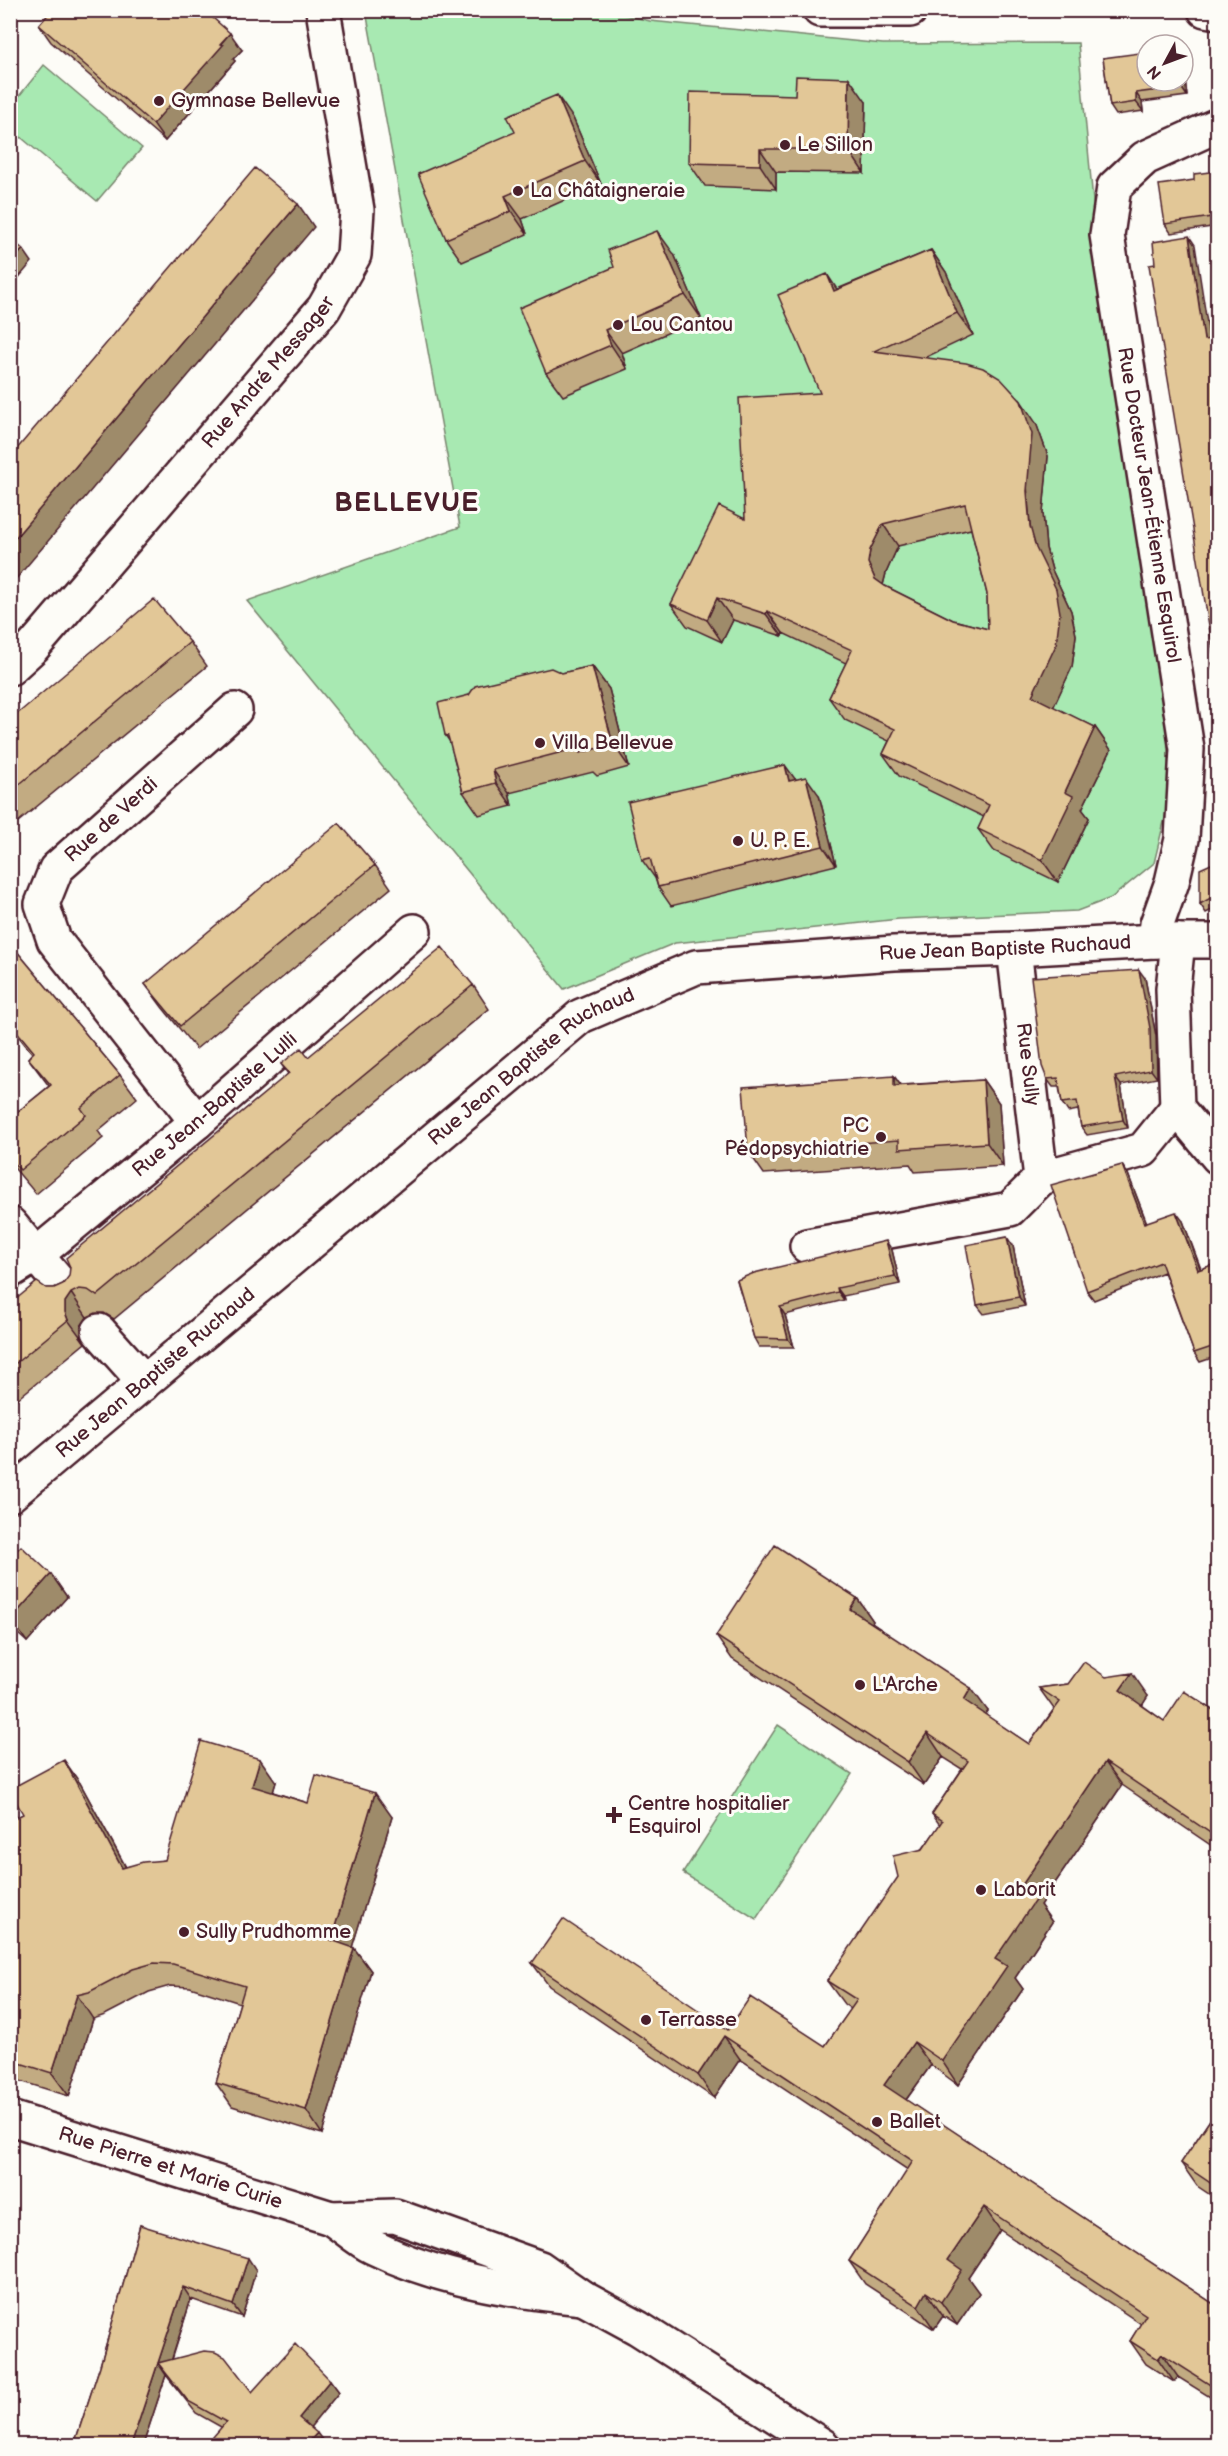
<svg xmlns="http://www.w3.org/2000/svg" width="1228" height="2456" viewBox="0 0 1228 2456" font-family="'Balsamiq Sans',sans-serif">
<rect width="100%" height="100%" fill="#fdfcf7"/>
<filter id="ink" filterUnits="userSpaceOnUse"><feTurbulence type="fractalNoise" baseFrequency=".0167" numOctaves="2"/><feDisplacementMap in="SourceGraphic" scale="12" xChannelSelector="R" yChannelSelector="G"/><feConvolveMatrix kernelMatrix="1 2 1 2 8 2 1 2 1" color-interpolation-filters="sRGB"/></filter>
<g filter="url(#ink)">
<path fill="#a8e9b2" stroke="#79846e" stroke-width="1.5" d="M605 10 650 21 883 44 1078 43 1101 285 1166 712 1170 797 1154 863 1111 898 1077 911 899 919 675 943 564 989 247 601 460 527 366 11Z
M44 65 142 148 97 201 11 129V106Z
M778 1725 852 1774 756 1919 683 1873Z"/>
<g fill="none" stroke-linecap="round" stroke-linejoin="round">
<defs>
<g id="street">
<path id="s1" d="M10 668 33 647 324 308 354 255 357 210 323 10"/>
<path d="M1155 941 1157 924 1172 882 1182 839 1187 749 1107 235 1114 187 1145 158 1218 125"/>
<path d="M1178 941 1173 989 1177 1108 1218 1157"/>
<path id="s2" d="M1014 949 1041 1178"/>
<path id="s3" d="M197 1122 54 940 42 904 56 869 235 710"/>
<path d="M10 1224 68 1293"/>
<path d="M807 1246 1010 1209 1041 1178 1143 1150 1177 1108"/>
<path id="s4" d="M10 1271 36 1255 197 1122 414 931"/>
<path d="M99 1331 133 1369 142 1385"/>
</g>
<g id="secondary">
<path d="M820 10H910"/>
<path d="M1205 10 1218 12"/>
<path id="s5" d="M10 1495 581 1016 696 967 894 953 1014 949 1155 941H1218"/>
<path id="s6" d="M10 2118 331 2218C345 2227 358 2240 373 2247 438 2279 512 2291 583 2298"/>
<path d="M331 2218 395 2216 540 2268 583 2298 638 2328 823 2446"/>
</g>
</defs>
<use href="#street" stroke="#4a1f2b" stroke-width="38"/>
<use href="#secondary" stroke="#4a1f2b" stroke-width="38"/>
<use href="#street" stroke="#fdfcf7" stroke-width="33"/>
<use href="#secondary" stroke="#fdfcf7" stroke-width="33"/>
</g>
<path fill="#c2ab82" stroke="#4a1f2b" stroke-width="1.5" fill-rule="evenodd" d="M39 25 242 50 233 59 235 61 165 141 51 42Z
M1103 58 1183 81V64L1187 96 1142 102 1143 111 1116 115 1110 106Z
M866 102 864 173 776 172V189L705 186 689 163Z
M573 118 601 184 522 219 527 234 462 262 446 239Z
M1218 171V226L1171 233 1165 224Z
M931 250 946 272 973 335 924 358 1036 423 1048 456 1043 513 1046 548 1052 570 1071 611 1076 635 1072 667 1053 707 1095 727 1111 750 1082 809 1089 818 1058 882 994 851 978 829 984 817 899 776 883 754 889 741 845 720 829 698 846 663 783 633 782 636 733 620 722 642 687 626 671 604 745 519 820 393 837 289ZM971 529 987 594 988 629 953 620 883 585 886 573 898 546Z
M674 254 701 318 622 353 627 369 563 396 546 373Z
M190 642 207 666 12 827 10 825V720Z
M592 666 609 689 629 767 597 776 593 772 509 793 512 806 479 815 463 792 450 742 445 735 562 673Z
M796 779 819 795 836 865 671 906 658 887 655 878 642 860Z
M1218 861V907L1206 913 1200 904Z
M375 865 391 888 196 1049 162 1007 145 984Z
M10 943 120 1075 137 1098 98 1131 103 1138 36 1194 10 1163V1118L49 1086 28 1058 32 1053 10 1026Z
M1145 978 1156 1036 1157 1078 1121 1085 1128 1128 1087 1135 1081 1127 1078 1110 1068 1112 1062 1103 1059 1087H1053L1047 1079Z
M473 985 489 1009 114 1319 104 1313H96L87 1317 81 1326V1335L85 1343 10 1405V1304L46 1288H54L63 1284 288 1074 281 1064 308 1057Z
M894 1076 900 1085 983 1080 999 1103 1003 1166 915 1172 910 1164 764 1174 748 1151Z
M1128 1174 1147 1223 1183 1221 1201 1269 1218 1263V1356L1200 1362 1194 1353 1164 1272 1094 1300 1087 1291Z
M1013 1246 1025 1306 984 1314 977 1305Z
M892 1250 900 1284 843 1296 844 1300 785 1315 794 1347H759L754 1338 737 1280Z
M10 1557 51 1574 67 1597 27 1642 10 1627Z
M857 1598 873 1621 872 1623 988 1711 985 1715 1029 1744 1054 1709 1039 1688 1068 1684 1106 1677 1148 1696 1142 1705 1164 1721 1218 1713V1850L1122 1785 1040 1905 1052 1922 1015 1978 1023 1989 958 2085 931 2065 906 2100 1218 2307V2402L1178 2377 1174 2382 1146 2364 1130 2341 1141 2324 1000 2230 968 2278 979 2293 957 2325 943 2316 934 2329 865 2284 849 2261 908 2170 740 2059 714 2098 549 1986 532 1963 728 2030 825 2046 851 2009 844 2004 827 1981 940 1825 932 1814 962 1769 943 1757 924 1785 732 1659 716 1636Z
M276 1782 273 1792 308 1803 392 1817 352 1947 354 1948 371 1971 322 2134 232 2106 216 2083 240 2003 190 1987 170 1986 149 1992 105 2015 93 2019 69 2096 10 2078V1821L80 1783 126 1867 165 1860Z
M1218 2108V2200L1197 2186 1181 2163Z
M140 2225 256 2270 242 2317 191 2299 172 2360 252 2392 330 2380 339 2392 310 2427 326 2445 221 2427 196 2413 166 2375 143 2445H74L100 2366Z"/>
<path fill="#9e8b6a" stroke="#4a1f2b" stroke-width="1.5" d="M230 33 242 50 233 59 235 61 165 141 153 124Z
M1183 64 1187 96 1181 87 1180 81H1183Z
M849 78 866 102 864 173 848 149Z
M1136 93 1142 102 1143 111 1136 102Z
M557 95 573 118 601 184 585 161Z
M760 149 776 172V189L760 165Z
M505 196 522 219 527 234 511 211Z
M298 204 314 227 10 586V544Z
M657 231 674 254 701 318 685 295Z
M1189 236 1195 245 1211 349 1204 340Z
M23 249 32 262 10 288V264Z
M931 250 946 272 973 335 957 313Z
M827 274 842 297 834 291Z
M605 330 622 353 627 369 611 345Z
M1021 401 1036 423 1048 456 1043 513 1046 548 1052 570 1071 611 1076 635 1072 667 1048 719 1032 696 1030 526Z
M883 524 898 546 886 573 883 585 875 579 868 563 870 550Z
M717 598 733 620 722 642 707 620Z
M767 611 783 633 782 636 766 614Z
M592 666 609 689 629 767 613 744Z
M1095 727 1111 750 1082 809 1089 818 1058 882 1042 860 1065 792Z
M785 765 798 783 789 781Z
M493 770 509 793 512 806 496 783Z
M806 777 819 795 836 865 823 846Z
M1139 970 1145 978 1156 1036 1157 1078 1151 1070Z
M894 1076 911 1100 894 1086Z
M1115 1077 1121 1085 1128 1128 1123 1120Z
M983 1080 999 1103 1003 1166 987 1143Z
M1122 1165 1128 1174 1150 1232 1144 1223Z
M1176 1212 1183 1221 1204 1279 1198 1270Z
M1007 1237 1013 1246 1025 1306 1019 1297Z
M886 1241 892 1250 900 1284 895 1276Z
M837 1288 843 1296 844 1300 838 1292Z
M71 1293 87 1317 81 1326V1335L85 1343 68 1320 65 1312V1302Z
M780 1307 785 1315 794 1347 788 1339Z
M51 1574 67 1597 27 1642 11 1619Z
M857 1598 873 1621 866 1632 850 1609Z
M1132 1673 1148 1696 1137 1714 1120 1690Z
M971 1688 988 1711 980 1723 964 1700Z
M927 1733 943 1757 924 1785 908 1762Z
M260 1759 276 1782 268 1809 252 1786Z
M64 1760 80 1783 139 1892 122 1868Z
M1105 1762 1122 1785 1040 1905 1052 1922 1015 1978 1023 1989 958 2085 942 2061 995 1959 1020 1888Z
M375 1793 392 1817 347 1964 331 1940Z
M354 1948 371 1971 322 2134 306 2110Z
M77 1995 93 2019 69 2096 52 2073Z
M724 2036 740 2059 714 2098 698 2075Z
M914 2042 931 2065 900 2108 884 2085Z
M984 2207 1000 2230 968 2278 979 2293 957 2325 941 2302 948 2260Z
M248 2258 256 2270 242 2317 233 2305Z
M183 2287 191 2299 167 2374 158 2363 166 2375 143 2445H131Z
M926 2292 943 2316 934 2329 918 2306Z
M1162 2354 1178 2377 1174 2382 1158 2359Z
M330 2380 339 2392 308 2430 299 2418Z
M317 2433 326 2445H306Z"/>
<path fill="#e2c797" stroke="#4a1f2b" stroke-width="1.5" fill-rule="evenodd" d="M52 10H204L230 33 220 44 223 45 153 124 39 25Z
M1147 52V81H1180L1181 87 1136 93V102L1110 106 1103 58Z
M796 76 849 78 848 149H760V165L689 163 690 92 795 95Z
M557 95 585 161 505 196 511 211 446 239 418 174 515 132 507 116Z
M255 168 298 204 10 544V457Z
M1218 171V216L1165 224 1159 185 1194 180V174Z
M657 231 685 295 605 330 611 345 546 373 519 308 614 267 608 250Z
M1189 236 1204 340 1217 338 1218 340V692L1212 663 1215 662 1149 265 1155 264 1153 242Z
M10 239 23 249 10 264Z
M931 250 957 313 874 351 966 363 983 368 1001 379 1021 401 1032 434 1027 491 1030 526 1036 548 1056 589 1060 613 1056 645 1032 696 1095 727 1065 792 1073 796 1042 860 978 829 989 805 883 754 895 729 829 698 852 650 767 611 766 614 717 598 707 620 671 604 719 506 745 519 739 398 820 393 778 295 827 274 834 291ZM965 504 987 594 988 629 953 620 885 586 875 579 868 563 870 550 883 524Z
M154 599 190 642 10 792V720Z
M592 666 613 744 580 753 578 748 493 770 496 783 463 792 448 736 445 735 438 703 469 695 475 686 551 668 562 673Z
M785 765 789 781 806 777 823 846 658 887 650 858 642 860 628 802Z
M339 823 375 865 180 1026 145 984Z
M1218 842V852L1213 844Z
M1218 861V894L1200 904V869Z
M10 943 120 1075 81 1108 86 1115 20 1170 10 1159V1118L51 1085 28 1058 34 1052 10 1023Z
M442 947 473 985 97 1296 88 1290 79 1289 71 1293 65 1302V1312L68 1320 10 1368V1304L37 1282 46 1288H54L63 1284 69 1276 70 1267 66 1258 289 1073 281 1064 301 1048 308 1057Z
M1139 970 1150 1028 1151 1070 1115 1077 1123 1120 1081 1127 1077 1101 1062 1103 1058 1078 1047 1079 1042 1066 1031 977Z
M1218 1025V1040L1213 1027Z
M894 1076V1086L983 1080 987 1143 899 1149V1140L748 1151 743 1087Z
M1122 1165 1144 1223 1176 1212 1198 1270 1218 1263V1345L1194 1353 1161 1262 1087 1291 1051 1185Z
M1007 1237 1019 1297 977 1305 966 1245Z
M886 1241 895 1276 837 1288 838 1292 780 1307 788 1339 754 1338 737 1280 754 1273Z
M775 1545 857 1598 850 1609 971 1688 964 1700 1029 1744 1060 1702 1039 1688 1068 1684 1084 1662 1106 1677 1132 1673 1120 1690 1164 1721 1184 1691 1218 1713V1838L1105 1762 1020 1888 1036 1899 995 1959 1007 1966 942 2061 914 2042 884 2085 1218 2307V2390L1162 2354 1158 2359 1130 2341 1146 2315 984 2207 948 2260 962 2270 941 2302 926 2292 918 2306 849 2261 913 2161 724 2036 698 2075 532 1963 563 1919 728 2030 750 1997 825 2046 857 2000 827 1981 898 1877 893 1856 923 1849 942 1821 932 1814 968 1761 927 1733 908 1762 716 1636Z
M21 1546 51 1574 11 1619 10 1557Z
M201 1741 260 1759 252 1786 308 1803 316 1775 375 1793 331 1940 354 1948 306 2110 216 2083 245 1986 173 1964 154 1963 133 1969 89 1992 77 1995 52 2073 10 2060V1821L23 1814 10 1791V1789L64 1760 122 1868 143 1862 165 1860Z
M1218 2108V2188L1181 2163Z
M140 2225 248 2258 233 2305 183 2287 131 2445H74L100 2366Z
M295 2344 330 2380 299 2418 317 2433 306 2445H206L226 2422 188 2401 158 2363 204 2351 215 2352 225 2357 252 2392Z"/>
</g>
<g fill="#4a1f2b" stroke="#fdfcf7" stroke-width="2">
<circle cx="159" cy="101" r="6"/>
<circle cx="785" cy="145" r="6"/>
<circle cx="518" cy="191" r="6"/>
<circle cx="618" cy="325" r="6"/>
<circle cx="540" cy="743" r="6"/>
<circle cx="738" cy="841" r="6"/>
<circle cx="881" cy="1137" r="6"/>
<circle cx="860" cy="1685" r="6"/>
<path d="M611 1806h6v6h6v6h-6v6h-6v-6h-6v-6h6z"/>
<circle cx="981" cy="1890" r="6"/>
<circle cx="184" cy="1932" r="6"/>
<circle cx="646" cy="2020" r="6"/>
<circle cx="877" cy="2122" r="6"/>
</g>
<g text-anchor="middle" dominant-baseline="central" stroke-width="6" stroke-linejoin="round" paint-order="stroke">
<g font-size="20" fill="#4a1f2b" stroke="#fdfcf7" text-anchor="start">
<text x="171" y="101">Gymnase Bellevue</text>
<text x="797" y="145">Le Sillon</text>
<text x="530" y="191">La Châtaigneraie</text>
<text x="630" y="325">Lou Cantou</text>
<text x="552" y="743">Villa Bellevue</text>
<text x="750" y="841">U. P. E.</text>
<text x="869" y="1126" text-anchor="end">PC<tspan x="869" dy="23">Pédopsychiatrie</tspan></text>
<text x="872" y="1685">L'Arche</text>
<text x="628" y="1804">Centre hospitalier<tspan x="628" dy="23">Esquirol</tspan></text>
<text x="993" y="1890">Laborit</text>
<text x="196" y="1932">Sully Prudhomme</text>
<text x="658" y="2020">Terrasse</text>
<text x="889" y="2122">Ballet</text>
</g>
<g font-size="20" fill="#4a1f2b" stroke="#fdfcf7">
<text stroke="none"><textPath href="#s1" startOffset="393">Rue André Messager</textPath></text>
<text transform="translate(1149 505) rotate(81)">Rue Docteur Jean-Étienne Esquirol</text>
<text stroke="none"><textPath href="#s3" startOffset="381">Rue de Verdi</textPath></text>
<text stroke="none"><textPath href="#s5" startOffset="1180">Rue Jean Baptiste Ruchaud</textPath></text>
<text stroke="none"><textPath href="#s2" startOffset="116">Rue Sully</textPath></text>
<text stroke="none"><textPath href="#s5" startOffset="676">Rue Jean Baptiste Ruchaud</textPath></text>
<text stroke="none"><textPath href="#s4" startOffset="264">Rue Jean-Baptiste Lulli</textPath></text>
<text stroke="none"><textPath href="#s5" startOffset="190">Rue Jean Baptiste Ruchaud</textPath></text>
<text stroke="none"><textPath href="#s6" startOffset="168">Rue Pierre et Marie Curie</textPath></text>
</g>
<g font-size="26" font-weight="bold" letter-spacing="1.5" fill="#4a1f2b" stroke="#fdfcf7">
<text x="407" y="503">BELLEVUE</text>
</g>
</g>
<rect width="1228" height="2456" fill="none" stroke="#fdfcf7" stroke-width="36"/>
<rect x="18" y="18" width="1192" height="2420" fill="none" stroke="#4a1f2b" stroke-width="2" filter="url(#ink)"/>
<g transform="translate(1165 63) rotate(229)"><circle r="28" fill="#fdfcf7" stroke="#b5a4a5" stroke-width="1.5"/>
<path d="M0-4.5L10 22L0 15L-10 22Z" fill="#4a1f2b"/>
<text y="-9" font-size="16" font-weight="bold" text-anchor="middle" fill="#4a1f2b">N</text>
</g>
</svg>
